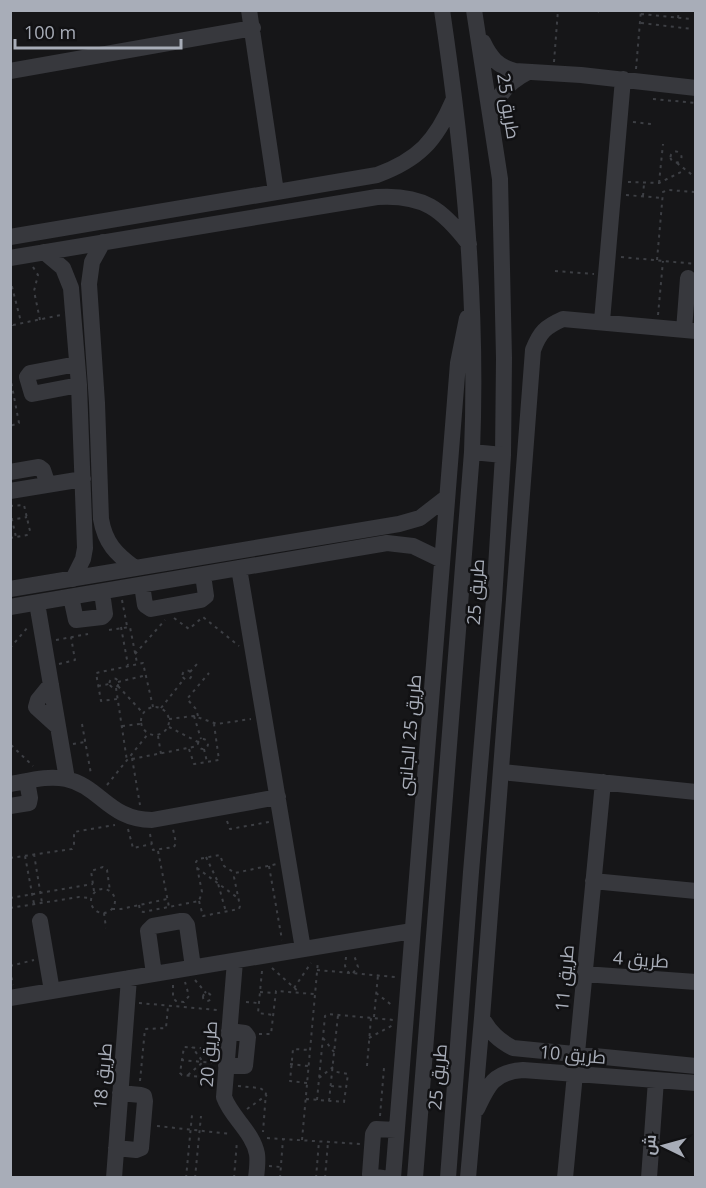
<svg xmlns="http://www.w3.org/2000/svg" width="706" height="1188" viewBox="0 0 706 1188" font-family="'Open Sans',Cairo,sans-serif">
<rect width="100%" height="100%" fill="#161618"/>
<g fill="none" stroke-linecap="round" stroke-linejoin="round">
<path stroke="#3d3f44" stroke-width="2" stroke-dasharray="3 4.5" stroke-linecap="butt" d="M575 10H582
M597 10 599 12
M641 14 692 19
M678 18 679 10
M641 23 692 29
M554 62 558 10
M636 69 641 10
M653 99 696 103
M633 122 651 124
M670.5 157a5.5 5.5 0 1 1 11 0a5.5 5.5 0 1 1-11 0Z
M677 163 696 178
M628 182 659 183 685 170
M659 183 663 144
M626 195 662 198
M643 196 644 184
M621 257 696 264
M657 260 663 192 668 190 696 192
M33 267 38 275 34 291 40 320
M555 271 594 274
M10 279 21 322
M658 315 663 261
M10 318 13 325 61 315
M10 376 19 423 10 426
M10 506 24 505 30 531 27 535 10 538
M10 511 16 537
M10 520 27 517
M122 600 127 626
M174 618 189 629 203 617 239 646
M121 627 128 665
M109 630 130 627 137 663
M56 640 88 634
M10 648 28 627
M135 654 165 620
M59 664 75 660 71 637
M182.5 675a4.5 4.5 0 1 1 9 0a4.5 4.5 0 1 1-9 0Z
M190 672 197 664
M109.5 683a4.5 4.5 0 1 1 9 0a4.5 4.5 0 1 1-9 0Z
M118 682 147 675
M98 686 109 684
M118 686 142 712
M116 688 127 761
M117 699 101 701 96 673 143 663 153 707
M141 721a14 14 0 1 1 28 0a14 14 0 1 1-28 0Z
M161 708 184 679
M194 716 201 739
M198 716 196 709 187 699 209 673
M169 719 194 716 217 724 251 719
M82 724 91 774
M122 726 140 724
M169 727 198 742
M158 736 161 754
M198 744a5 5 0 1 1 10 0a5 5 0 1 1-10 0Z
M73 744 85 742
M11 745 33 766
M189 749 194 764 219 760 214 724
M204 749 207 762
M132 758 140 805
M132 759 198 746
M107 785 148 734
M227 821 230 829 269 822
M128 829 133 848 152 844
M150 834 153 850 174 847 176 843 173 829
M158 851 169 907
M34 854 42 903
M25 856 34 904
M206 857 217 880 226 912
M10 858 72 849 74 846V832L115 825
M269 866 282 940
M197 868 238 898
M91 901a12 12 0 1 1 24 0a12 12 0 1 1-24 0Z
M94 891 91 871 103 867 107 870 110 891
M10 898 93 884
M199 901 203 916 239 909 240 906 234 877 235 873 277 864
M139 905 140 910 143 912 199 901 202 892 196 862 198 859 220 855 224 866 235 873
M10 908 79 897 91 898
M112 909H121L167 899
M104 913 106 928
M346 957 345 966 349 973
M10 966 34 960
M272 968 299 992
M10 970 13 985
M317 970 395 977
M262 971 258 1013 273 1015
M353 973 358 967 354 955
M195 980 206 993
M173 985V998L176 1001 184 1002 189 996 185 982
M294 988 311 963
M260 992 274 993
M376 993 393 1006
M203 997a4 4 0 1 1 8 0a4 4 0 1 1-8 0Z
M246 1002 258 1003
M139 1003 217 1010
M374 1017 378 975
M259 1034H271L276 991 314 994
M323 1038 334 1052
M369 1038 393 1025
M181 1060 214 1063
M290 1064 308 1066
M367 1066 371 1018
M188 1075 203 1062 192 1047
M212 1078 182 1075 180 1073 184 1047 214 1049
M319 1078 333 1067
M140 1081 145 1029 166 1028 168 1006
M307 1083 290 1081 293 1049 310 1050
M238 1086 260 1088 266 1092 263 1132
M331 1086 346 1087
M306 1099 344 1102 348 1074 332 1071
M317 1100 325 1016 328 1014 394 1020
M329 1101 338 1015
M247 1109 267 1095
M380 1116 384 1068
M157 1126 231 1134
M267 1138 360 1144
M302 1140 318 961
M269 1166 281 1167
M186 1178 192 1115
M195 1178 201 1116
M234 1178 237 1141
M280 1178 283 1139
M316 1178 319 1141
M325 1178 328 1142"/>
<path stroke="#37383d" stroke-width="16" d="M249 10 276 192
M483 42C490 57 498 67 515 71L581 75 696 88
M10 71 253 28
M493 116C496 94 510 81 528 72
M10 237 377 175C418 160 436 141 453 101
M103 242 92 262 89 284 97 403 101 519C105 543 116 554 135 568
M44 252 63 268 71 288 79 385 85 548 83 559 73 579
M10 258 377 197C423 194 442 209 469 244
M602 321 623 79
M684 330 688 278
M77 364 30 373 27 377 32 394 79 385
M472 452 503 455
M10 472 39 467 43 470 48 485
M10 491 83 479
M239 568 303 949
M142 585 145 605 151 609 201 600 206 596 203 575
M10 589 399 524 420 518 447 497
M71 597 76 620 102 617 105 614 102 592
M37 603 67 779
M10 607 387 543 413 546 442 560
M51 684 38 700 36 707 58 727
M502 772 696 792
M10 784C28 781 48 775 66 779 100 786 109 820 152 820L278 797
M10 806 29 803 30 798 27 781
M593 881 696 891
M40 921 52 991
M235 961 224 1097C231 1117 253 1132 257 1154 258 1161 257 1170 256 1178
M154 974 148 931 153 926 181 921H184L187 925 193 967
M584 974 696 982
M10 998 412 931
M482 1018C490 1032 498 1040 513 1048L696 1066
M226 1066H245L248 1037 245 1033 229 1031
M477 1109C488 1085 494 1072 523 1070L696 1083
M116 1148 136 1150 141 1148 145 1101 144 1096 141 1095 120 1093
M114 1178 129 978
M383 1178 375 1177 370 1174 373 1134 376 1129 396 1130
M393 1178 458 363 467 318
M415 1178 472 452C478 302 464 159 442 10
M448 1178 471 872 494 600 503 455 504 358 500 179 474 10
M468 1178 482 1018 533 350C540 332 545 327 563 319L696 331
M565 1178 603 782
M649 1178 656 1080"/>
</g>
<g text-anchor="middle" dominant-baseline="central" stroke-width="5" stroke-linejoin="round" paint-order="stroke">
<g font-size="18" fill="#a8adb8" stroke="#111113">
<text transform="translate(509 106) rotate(81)">طريق 25</text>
<text transform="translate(475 592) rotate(-86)">طريق 25</text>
<text transform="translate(409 735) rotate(-85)">طريق 25 الجانبى</text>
<text transform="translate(641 959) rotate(4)">طريق 4</text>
<text transform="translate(564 978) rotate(-85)">طريق 11</text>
<text transform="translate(208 1054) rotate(-86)">طريق 20</text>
<text transform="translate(573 1054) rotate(5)">طريق 10</text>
<text transform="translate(102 1076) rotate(-85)">طريق 18</text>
<text transform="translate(437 1077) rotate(-85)">طريق 25</text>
</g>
</g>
<rect width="706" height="1188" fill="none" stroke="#a8adb8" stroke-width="24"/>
<g transform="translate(664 1146) rotate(275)" stroke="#111113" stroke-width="4.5" paint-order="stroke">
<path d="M0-4.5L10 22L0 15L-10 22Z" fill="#a8adb8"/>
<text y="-9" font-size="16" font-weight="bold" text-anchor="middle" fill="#a8adb8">ش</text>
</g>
<path d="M15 39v9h166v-9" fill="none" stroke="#a8adb8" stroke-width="3"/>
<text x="24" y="39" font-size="18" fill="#a8adb8" stroke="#111113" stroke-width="4.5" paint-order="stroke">100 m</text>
</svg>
